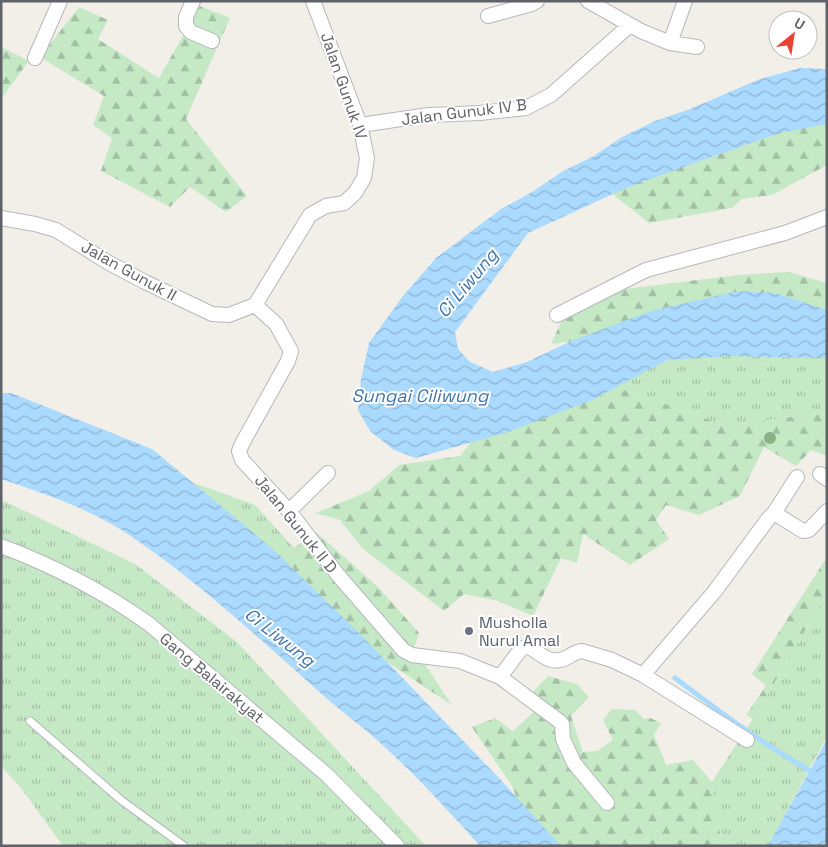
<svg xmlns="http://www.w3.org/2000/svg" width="828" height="847" viewBox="0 0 828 847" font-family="'Space Grotesk',sans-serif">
<defs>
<pattern id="grass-tufts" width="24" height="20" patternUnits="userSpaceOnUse" patternTransform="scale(1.25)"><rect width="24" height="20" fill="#c5e8c5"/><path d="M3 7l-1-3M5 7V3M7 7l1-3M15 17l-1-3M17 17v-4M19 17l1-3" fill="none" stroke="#a3c0a4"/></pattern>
<pattern id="forest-firs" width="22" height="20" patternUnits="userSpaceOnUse" patternTransform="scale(1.25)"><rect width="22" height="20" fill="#c5e8c5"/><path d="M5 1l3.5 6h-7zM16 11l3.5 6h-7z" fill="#a3c0a4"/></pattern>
<pattern id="water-waves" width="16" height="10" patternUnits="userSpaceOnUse" patternTransform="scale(1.25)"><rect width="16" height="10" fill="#aadaff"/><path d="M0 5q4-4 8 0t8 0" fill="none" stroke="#8eb4d2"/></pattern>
</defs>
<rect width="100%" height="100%" fill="#f1efe8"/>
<path fill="url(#grass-tufts)" d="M827 339V412L727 426 578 374 714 341Z
M1 408 155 469 255 505 294 548 280 574Z
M4 501 135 564 237 642 426 846H132L130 844 126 846H63L21 788 1 766V503Z
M827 593V736L768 846H722L712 782 753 719Z"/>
<path fill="url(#forest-firs)" d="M200 6 230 18 186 119 247 196 226 212 190 187 170 207 101 171 112 138 93 125 104 96 40 57 79 7 108 20 98 39 159 78Z
M1 47 29 61 1 99Z
M827 118V165L772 195 742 199 732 208 649 223 610 192 771 129Z
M789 272 827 283V311L551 344 564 316 625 289 738 275Z
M578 374 727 426 827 412V456L811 450 796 466 764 447 740 496 699 515 666 505 656 520 669 539 630 565 583 534 577 563 561 558 533 616 498 601 464 594 444 611 362 548 340 520 316 513 369 491 399 465 460 456 472 441Z
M316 532 378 587 419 633 414 648 452 705 375 654 279 573 294 548Z
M827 557V593L753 719 746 715 766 686 752 674Z
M548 676 577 684 589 697 571 716 583 752 597 751 613 740 603 720 612 709 635 710 644 719 650 718 661 723 654 735 666 765 693 760 712 782 722 846H540L520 806 512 786 472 727 495 718 513 731 539 707 531 694Z"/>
<path fill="url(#water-waves)" d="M800 68 827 69V124L780 133 697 162 626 188 528 233 455 332 458 349 470 362 493 372 527 362 571 341 651 311 738 291 775 293 827 310V358L728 356 667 360 592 400 508 432 416 458 394 450 370 431 358 410 361 379 369 343 403 296 436 258 501 209 532 192 563 171 594 156 622 137 655 121 690 109 760 79Z
M1 393H11L152 449 274 550 363 637 500 779 561 846H480C447 809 414 773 377 740 357 722 335 707 316 689 254 634 192 576 123 531 85 507 43 493 1 479Z
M827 739V846H767L771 840Z"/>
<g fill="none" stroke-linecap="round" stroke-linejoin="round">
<path stroke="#aadaff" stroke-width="5" d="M675 678C724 715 772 751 827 780"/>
<defs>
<path id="service" d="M30 721 121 800 184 846"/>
<path id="minor" d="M193 1 186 17V26L191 32 212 41
M588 1 641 31 670 43 697 47
M488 16 532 4 537 1
M670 43 685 1
M35 58 60 1
M360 125 429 115 480 113 526 108 551 95 630 25
M1 218 35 224 56 230 109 263 145 282 212 314 229 315 255 305
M255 305 276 324 291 351 288 361 243 442 239 451 242 460 289 511 338 575 403 650 412 655 460 661 500 677 559 721 562 724 563 739 574 763 607 803
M255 305 310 215 326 206 344 203 355 193 364 178 367 158 360 125 313 1
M557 315 646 270 785 233 827 217
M820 474 827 479
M289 511 328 473
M774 513 803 531 809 530 827 511
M1 546C54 566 104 592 149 624L327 775 397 846
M643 675 715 591 768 519 774 513 797 477
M500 677 521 649 528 646C544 656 551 666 568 657 573 654 577 651 582 651L612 660 643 675 747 740"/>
</defs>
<use href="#service" stroke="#b5b8bc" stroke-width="9"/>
<use href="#minor" stroke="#b5b8bc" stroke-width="16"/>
<use href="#service" stroke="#fff" stroke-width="7"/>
<use href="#minor" stroke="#fff" stroke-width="14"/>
</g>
<circle fill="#89b387" cx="770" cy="438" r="6"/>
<circle fill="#6b7280" stroke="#fff" stroke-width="2" cx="469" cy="631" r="5"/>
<g text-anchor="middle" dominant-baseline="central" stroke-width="4" stroke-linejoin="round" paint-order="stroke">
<g font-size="16" fill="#5f6368" stroke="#fff">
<text transform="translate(344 86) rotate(71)">Jalan Gunuk IV</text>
<text transform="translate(464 112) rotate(-7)">Jalan Gunuk IV B</text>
<text transform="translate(129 271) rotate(29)">Jalan Gunuk II</text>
<text transform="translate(296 524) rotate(51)">Jalan Gunuk II D</text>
<text transform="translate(212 678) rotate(40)">Gang Balairakyat</text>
</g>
<g font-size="16" fill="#5b616d" stroke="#fff" text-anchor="start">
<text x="479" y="622">Musholla<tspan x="479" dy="18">Nurul Amal</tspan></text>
</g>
<g font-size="18" font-style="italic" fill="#4174aa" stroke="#fff">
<text transform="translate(467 283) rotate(-50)">Ci Liwung</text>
<text x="420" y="395">Sungai Ciliwung</text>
<text transform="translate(280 637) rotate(38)">Ci Liwung</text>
</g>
</g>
<rect width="828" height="847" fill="none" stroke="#5f6368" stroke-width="5"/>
<g transform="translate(793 35) rotate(30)"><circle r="24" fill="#ffffff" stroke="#bfc1c3"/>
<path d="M0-4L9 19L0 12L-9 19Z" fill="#ea4335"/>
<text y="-8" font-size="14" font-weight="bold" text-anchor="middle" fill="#5f6368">U</text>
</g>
</svg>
